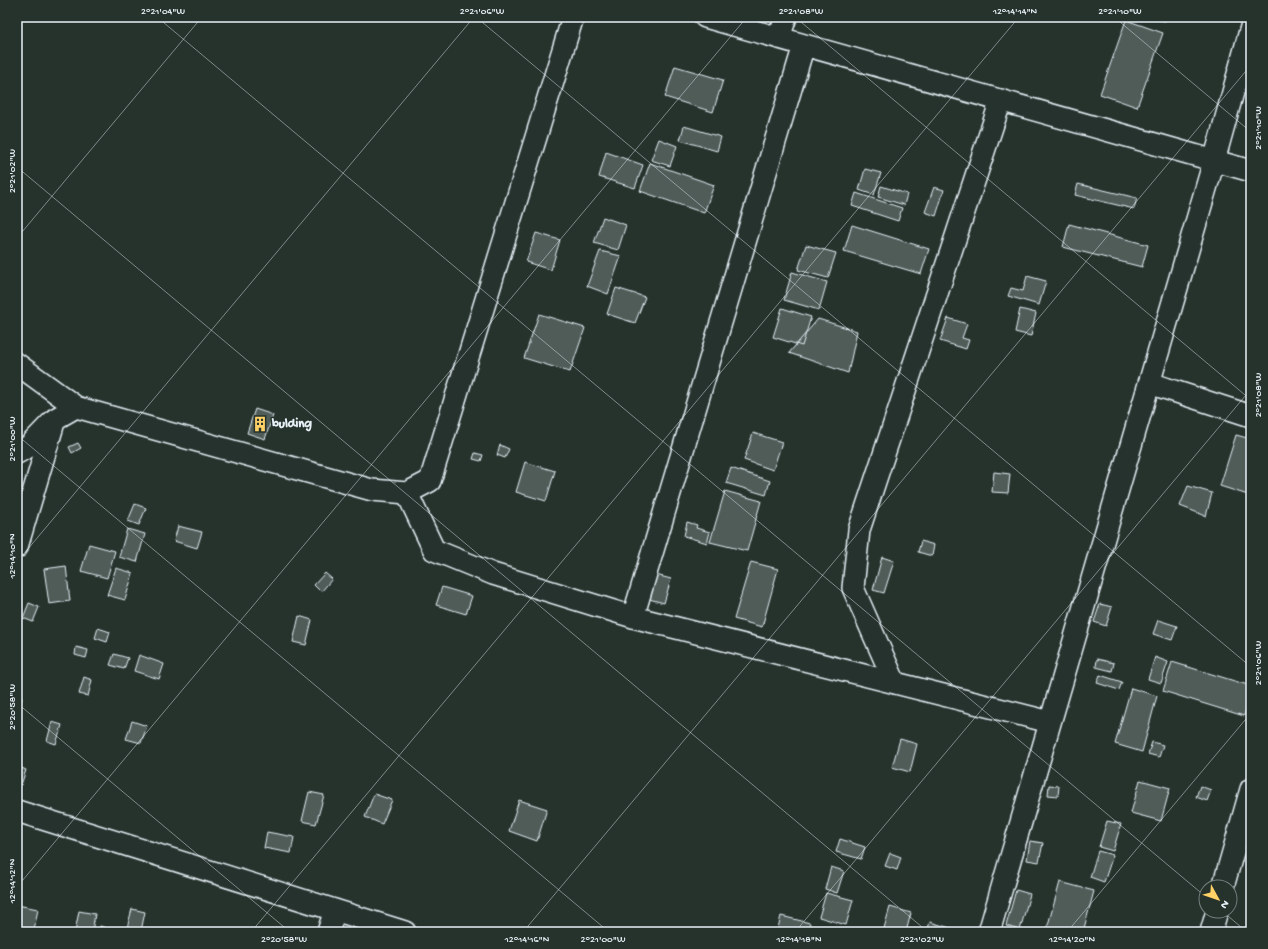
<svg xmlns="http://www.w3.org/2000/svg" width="1268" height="949" viewBox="0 0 1268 949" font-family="'Gochi Hand',sans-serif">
<rect width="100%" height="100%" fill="#26332d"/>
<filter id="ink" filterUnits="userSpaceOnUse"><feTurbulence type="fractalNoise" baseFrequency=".025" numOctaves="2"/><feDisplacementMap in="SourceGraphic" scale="8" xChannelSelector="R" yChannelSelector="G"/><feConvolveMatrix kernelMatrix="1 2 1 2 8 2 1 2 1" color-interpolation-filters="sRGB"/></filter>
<g filter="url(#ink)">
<path fill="#505c59" stroke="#e8f1f8" d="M1147 17H1167L1165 21Z
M1126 20 1163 33 1137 107 1100 94Z
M675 66 723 80 713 112 665 97Z
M684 126 721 137 717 151 680 140Z
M659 139 677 146 670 166 651 160Z
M606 152 643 165 635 188 599 177Z
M650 163 714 185 704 213 640 191Z
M865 169 881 173 874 195 859 190Z
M1078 184 1137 198 1134 209 1075 195Z
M881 186 907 194 904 205 878 197Z
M934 187 944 190 936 216 925 212Z
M856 193 902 208 898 221 852 206Z
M603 217 626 225 618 250 594 243Z
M1069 224 1148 245 1142 267 1063 247Z
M852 225 929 249 921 274 844 251Z
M536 233 560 240 551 270 526 262Z
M806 245 836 253 828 278 798 270Z
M600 251 621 256 608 294 587 286Z
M792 272 827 282 819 310 784 300Z
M1027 276 1046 281 1039 305 1008 296 1011 288 1023 291Z
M616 288 645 297 635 323 607 314Z
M782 308 811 317 802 346 773 337Z
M1020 309 1036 313 1031 336 1015 332Z
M539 314 585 328 570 372 524 358Z
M948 318 967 324 962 338 969 340 966 349 940 341Z
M818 319 857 331 848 373 789 353Z
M255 409 273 415 265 439 247 433Z
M753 433 782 442 773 470 744 460Z
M1236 435 1251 439V484L1248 495 1220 486Z
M78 443 81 448 72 453 69 447Z
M500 445 509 449 505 458 497 455Z
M475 453 483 455 481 461 473 459Z
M525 462 555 471 546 501 516 492Z
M731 468 770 481 766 495 726 483Z
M994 472 1010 474 1008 493 992 492Z
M1188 486 1212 493 1206 516 1180 506Z
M725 491 761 501 747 551 710 542Z
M135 504 146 508 139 525 128 521Z
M687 522 697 525 696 528 710 532 707 543 684 536Z
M178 526 202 532 197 548 174 541Z
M127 529 145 534 137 562 119 557Z
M921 541 934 545 932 556 918 552Z
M89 544 115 551 107 578 81 571Z
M882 557 894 561 884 593 873 590Z
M751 562 778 569 762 627 734 619Z
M66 566 70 601 49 604 44 569Z
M116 568 133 573 125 600 107 595Z
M325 573 332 579 321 592 314 585Z
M656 575 671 579 664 603 649 599Z
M442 587 472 596 466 614 436 605Z
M29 603 39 607 33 622 23 618Z
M1100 604 1112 607 1106 626 1094 622Z
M299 616 312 620 306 645 293 642Z
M1158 620 1177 626 1172 640 1153 634Z
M98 628 110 632 107 642 95 638Z
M76 647 88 650 86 658 75 655Z
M114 654 128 658 124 669 110 665Z
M139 655 164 664 159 679 134 671Z
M1155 657 1168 662 1161 683 1148 679Z
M1097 659 1114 663 1112 671 1096 667Z
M1172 662 1251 686V691L1244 716 1163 691Z
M1100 675 1122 682 1119 690 1097 683Z
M84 677 92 680 88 696 79 694Z
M1131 688 1157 696 1142 752 1115 744Z
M17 697 22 698 19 711H17Z
M132 721 147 726 141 743 126 739Z
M52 722 62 725 56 744 47 741Z
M900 739 917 744 910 772 892 767Z
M1152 742 1163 745 1159 757 1148 754Z
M17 766 26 770 21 785 17 783Z
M1140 780 1170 788 1161 821 1131 813Z
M1049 785 1059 786 1058 796 1048 795Z
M1200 786 1211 790 1207 801 1196 797Z
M309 792 324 795 316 824 302 821Z
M374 794 392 800 382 824 365 817Z
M519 800 547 809 537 841 509 831Z
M1107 821 1121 824 1113 851 1099 847Z
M267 832 294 837 291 853 264 848Z
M840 839 865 847 861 859 836 852Z
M1030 841 1043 843 1039 862 1027 860Z
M1098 851 1113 855 1104 882 1090 877Z
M890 853 901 857 897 870 885 866Z
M831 867 844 871 837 893 825 889Z
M1060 882 1094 891 1083 932H1046Z
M1016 890 1030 894 1020 930 1006 926Z
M826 893 853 900 846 925 819 917Z
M17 905 38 909 34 930 17 926Z
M890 907 911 913 906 932H883Z
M132 909 145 912 141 931 127 928Z
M79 911 95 914 92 932H75Z
M781 916 810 923 808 932H777Z
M930 922 954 929 953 932H927Z
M100 926 118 932H98Z"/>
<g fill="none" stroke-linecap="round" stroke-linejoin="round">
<defs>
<path id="minor" d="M705 17 1251 171
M779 38 786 17
M17 364 76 407
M1149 383 1251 416
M17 453 28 447 52 422
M407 493 434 550 493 574 633 617 1050 722
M17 547 55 419 76 407 372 490 407 493 430 481 573 17
M633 617 804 45
M895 683 853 588 859 530 1001 100
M17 811 405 932
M1223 887 1251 789
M328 932 335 910
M989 932 1214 161 1251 27
M1211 932 1217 911"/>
</defs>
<use href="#minor" stroke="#e8f1f8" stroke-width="24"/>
<use href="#minor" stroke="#26332d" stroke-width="21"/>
</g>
</g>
<path fill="none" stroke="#e8f1f8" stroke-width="1" stroke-opacity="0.45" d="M157 17 1206 897M476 17 1251 667M795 17 1251 400M1114 17 1251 132M17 167 928 932M17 238 202 17M17 435 609 932M17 562 474 17M17 703 290 932M17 887 747 17M1222 911 1247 932M251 932 1019 17M523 932 1251 65M795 932 1251 389M1067 932 1251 713"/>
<defs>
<symbol id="building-bare" viewBox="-9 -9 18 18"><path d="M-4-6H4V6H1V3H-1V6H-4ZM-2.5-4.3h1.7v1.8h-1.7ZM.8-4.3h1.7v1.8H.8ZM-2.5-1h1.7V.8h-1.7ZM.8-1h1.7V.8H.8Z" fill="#ffd166" stroke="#26332d" stroke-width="2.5" paint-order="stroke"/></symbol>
</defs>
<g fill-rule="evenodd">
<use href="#building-bare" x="249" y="413" width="22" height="22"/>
</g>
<g text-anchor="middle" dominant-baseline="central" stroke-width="3" stroke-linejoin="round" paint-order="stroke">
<g font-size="13" font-weight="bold" fill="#e8f1f8" stroke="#26332d" text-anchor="start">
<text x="272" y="424">bulding</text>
</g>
</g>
<rect width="1268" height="949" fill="none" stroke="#26332d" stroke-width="44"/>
<g transform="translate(1218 899) rotate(130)"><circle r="19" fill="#26332d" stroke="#747f7e"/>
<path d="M0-3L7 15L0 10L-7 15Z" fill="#ffd166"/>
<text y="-6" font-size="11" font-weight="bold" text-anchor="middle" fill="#e8f1f8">N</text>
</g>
<rect x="22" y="22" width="1224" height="905" fill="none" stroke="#e8f1f8" stroke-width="1.5"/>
<g font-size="10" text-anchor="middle" fill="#e8f1f8">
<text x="163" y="14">2°21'04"W</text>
<text x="482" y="14">2°21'06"W</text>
<text x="801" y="14">2°21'08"W</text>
<text x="1015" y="14">12°14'14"N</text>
<text x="1120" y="14">2°21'10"W</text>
<text transform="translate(1257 128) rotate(-90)" y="4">2°21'10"W</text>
<text transform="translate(11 171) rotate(-90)" y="4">2°21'02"W</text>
<text transform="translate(1257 395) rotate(-90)" y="4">2°21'08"W</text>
<text transform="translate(11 439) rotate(-90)" y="4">2°21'00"W</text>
<text transform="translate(11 556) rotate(-90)" y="4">12°14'10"N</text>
<text transform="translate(1257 663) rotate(-90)" y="4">2°21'06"W</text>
<text transform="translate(11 707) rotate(-90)" y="4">2°20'58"W</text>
<text transform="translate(11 881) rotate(-90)" y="4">12°14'12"N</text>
<text x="284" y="942">2°20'58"W</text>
<text x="527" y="942">12°14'16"N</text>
<text x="603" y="942">2°21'00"W</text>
<text x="799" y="942">12°14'18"N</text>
<text x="922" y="942">2°21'02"W</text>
<text x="1072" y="942">12°14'20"N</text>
</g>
</svg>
